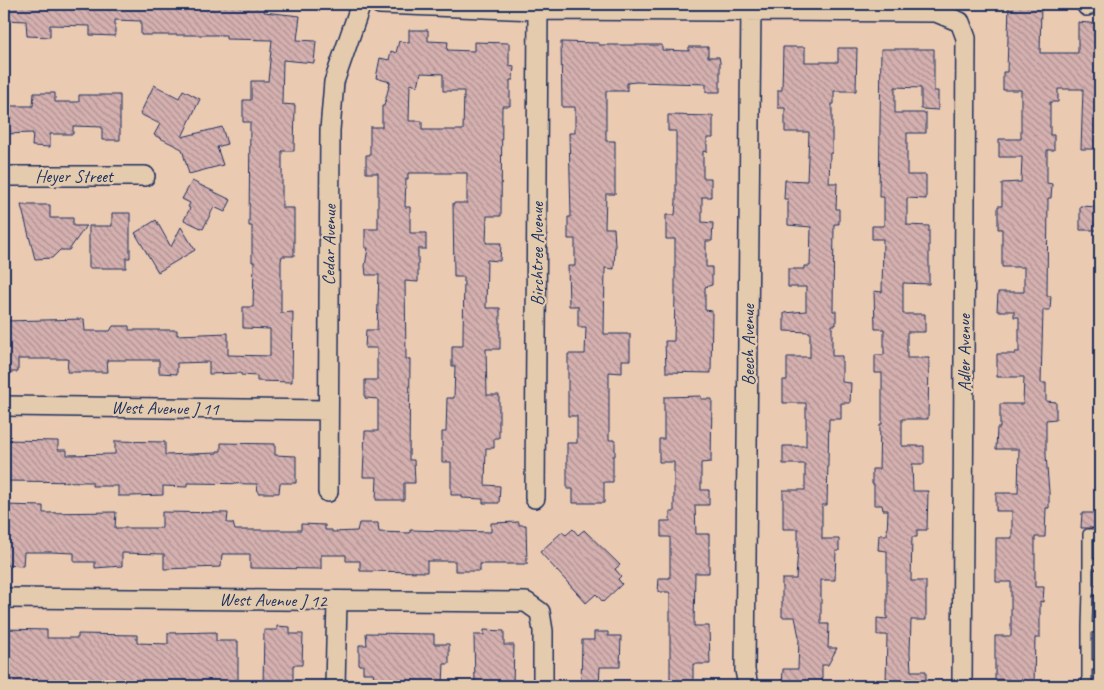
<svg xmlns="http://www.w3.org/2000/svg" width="1104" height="690" viewBox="0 0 1104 690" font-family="Caveat,sans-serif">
<defs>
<pattern id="building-back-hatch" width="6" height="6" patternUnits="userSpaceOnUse" patternTransform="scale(1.25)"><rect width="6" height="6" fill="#d5b0af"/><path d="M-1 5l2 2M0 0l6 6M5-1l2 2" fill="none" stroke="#ac9092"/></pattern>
</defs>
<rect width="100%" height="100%" fill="#ebcab2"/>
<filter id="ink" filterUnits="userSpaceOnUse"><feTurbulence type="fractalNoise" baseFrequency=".02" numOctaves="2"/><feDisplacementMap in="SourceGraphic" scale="10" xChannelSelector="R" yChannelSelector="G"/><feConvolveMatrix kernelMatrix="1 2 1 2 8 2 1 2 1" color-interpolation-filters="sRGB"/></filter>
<g filter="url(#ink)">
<path fill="url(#building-back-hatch)" stroke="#1b2f5e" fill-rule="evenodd" d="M4 4H265L264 12 300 16 297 40 316 41 314 63 283 60 282 104 295 105 294 151H282V208H294V256H282L281 261V313L293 312 292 382 257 381V376L241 375V373L209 374V362L177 363V374L159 373V360H107L108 372H67L68 359H18V372H4V321L84 319 85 331H110L113 326H129V330H177V335L228 333V355L270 356V329L243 328V307H253L254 262H252V226H249L250 122H243V100H251V81H268L272 40 226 39V35H141V21L115 20V36L90 35V26L50 25V37L27 36 26 21 4 20Z
M1009 4H1041L1040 53H1078V22L1100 24V149H1081L1083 89H1058V102H1050V135H1054V150H1047V183L1052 184 1051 198H1048L1047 296H1051L1050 310H1043L1041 383H1046V401L1056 402V419L1046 420V455L1049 492V508H1046L1045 537H1035V587H1044L1043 602 1040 601V638H1035L1034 686H1009V680L995 679V636H1011V582H996V538H1012V511H996V493H1018L1019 449H996L997 428H1000V404H1023L1024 377H997V354H1015V352H1019V317H1014V311H997L998 292H1024V267H1002V229H998V206H1002V183L1021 182 1022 157H999V139H1021V90H1003V72H1007Z
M409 30H428V41L448 42 447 50 474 51V42L509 43V65L514 66 513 80H510V106H502L501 216H487L486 243H501L500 261 487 260 486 308H500V349H486L487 395H499V438H494V448H486L485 485 500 486 499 503H483V499L462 498V495H451V462H442V432H446L447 398H454L455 366H452V346H463V335L464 277H454L453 203H467V173H408V179H406L405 207H410V233H426V249H418V282L405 281 406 359H410L409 460H414L415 483H404V500H376L377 477H363L365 431H378V399L365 398V380H377V348H365L366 330H377L379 275H366L365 266 368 248H365V229H378V173H366V155H370V127H382V106H384L390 82 376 78 380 58 389 60 391 51 396 53 399 41 409 43ZM421 73 443 74V91H464L463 130H422V121H409L410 84 418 86Z
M561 42 599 43V45H662V50L689 51V47H708V57H719L720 62V92H706V84L636 82 627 83V91H606V141H615V194H606L605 228H614L615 245 614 269 605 268 604 334H630V360H622V373L609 372V440H615V456H613V482H604V503H573V489H567V443H577V416H568V354H585L586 327H578V306H569L568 266H575V239H568V217H571L569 133H575V107H562Z
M783 47H805V62H838V48H857L856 91H834V104H832V153H830L829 183H837L836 209H839V224H834L833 311H836V325H832V356H842V382L851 383 850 403H841V419H829L827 505H822V539H839V551H836L835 580H821V624H829L828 648H837L828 665H822V684H801L800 686H782L783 669H798L799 637 795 617H782V579H796L798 547V529H783V490H805V464H783V446H806V403H783V380H787V357H810V332L784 331V313L806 311V287H788V269H804V266H810L811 227 788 225V199H784L785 180 807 181 809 132H785V108H778V90H782Z
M881 49H934V91H938V110L921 109V88L895 87V113H926V133H907V175H926V199L907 198V225L929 226V284L903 283V314H925V332H907V358H929L928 419H902V446H924V464H912L913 491H928L927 530H917V537H912L911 581H926V620H911L910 653 911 671H926V686L886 685 887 635H877V618L887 619V551L878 550 879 535H887L888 510H883L882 505H874V484H872V469H879L880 424H882V373H875V355H884V329H875L874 291 882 292 883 239H872V226H884V197H879Z
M154 85 179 98 183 90 200 99 182 137 222 127 227 144 217 147 223 165 189 174 182 149 154 135 160 124 140 114Z
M34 93H55V102H79V95H120V140H102V127L73 126V134H50V147L32 146 33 133 4 134V106H33Z
M668 115 713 116V138H707V152L703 151V178H711V197H702V222L713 223 712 241H706V267H712V285L705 287V310L712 311 711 373 666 372 665 341H674L675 293V239H666V215H675L676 201V131H668Z
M192 181 231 200 225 212 214 207 203 229 184 220 190 208 188 207 190 203 182 199Z
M21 205H50V218H73V226H86L69 250H60L52 258 35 259Z
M1080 206 1100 207V230H1080Z
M112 213H130V258H126V268H89V226H112Z
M156 220 171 247 181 227 195 250 158 272 135 233Z
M701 396V399H712L711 462 701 463V490H709V505H695L696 534H709V573H695L694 626H709L710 664H693V685L670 686V594L669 592H658L659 578H670V537H661V521H670V512H674V462H659V439H664V397Z
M4 440 58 441V450H67V455L115 454V441L165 442V455L217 453V451H221V443L275 444V455L296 456V483H280L279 493H258L257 484 187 483V487L163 486V495L132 496H118V486H92V482L4 481Z
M4 505 43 506V513L116 512 115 528H162V512L228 513 227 523H233L235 530H301V524L325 525V530H332V532L357 531 359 523H378L379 532 410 533V530L491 532V523L519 522V525H526L527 564H480V571H455V561H427V572L360 571V561H346V555H321V569L250 568V554H222L221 567 164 569V554L122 553V566L95 568V562H74V553L51 552H24L23 566 4 565Z
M1082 513H1100V528H1081Z
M573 529 578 535 584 530 620 565 615 569 621 576 618 579 622 584 603 602 596 594 586 603 540 552 562 532 566 535Z
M277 626 290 627V634H303L302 665H293V686H263L264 630H277Z
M4 629 47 630V638H78V634L137 635V643L168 644V633L216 632V641H238V683H215V686H84V681H58V686H4Z
M484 630 504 631V645H514L513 686H475L474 635H484Z
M594 632H608V636H621L620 667H600L599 686H581L582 640H594Z
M366 633 434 634V644H449V664H444L443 684H375L373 673H363V665H359V645H367Z"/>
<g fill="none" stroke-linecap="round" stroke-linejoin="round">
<defs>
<path id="service" d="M1087 6 1100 8
M1088 564H1100
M1088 590V534H1100
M1100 590H1088L1087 627 1100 628
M1087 665H1100
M1087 686V627"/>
<path id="minor" d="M380 4 538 10 936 12 960 22 966 38 962 686
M1086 4 1087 6
M4 176H145
M4 406 327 410
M328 492 330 130 334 82 361 4
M535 498 538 10
M4 598 526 602 540 612 543 631V686
M335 686 337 601
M748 686 745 670 751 4"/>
</defs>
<use href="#service" stroke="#1b2f5e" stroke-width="12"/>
<use href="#minor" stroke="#1b2f5e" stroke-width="22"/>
<use href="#service" stroke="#e5cbad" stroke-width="9"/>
<use href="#minor" stroke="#e5cbad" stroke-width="19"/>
</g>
</g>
<g text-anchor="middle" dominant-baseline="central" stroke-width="4.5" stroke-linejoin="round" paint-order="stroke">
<g font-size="18" fill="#1b2f5e" stroke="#e5cbad">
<text x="74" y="176">Heyer Street</text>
<text transform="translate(329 245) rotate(-89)">Cedar Avenue</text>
<text transform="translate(537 254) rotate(-90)">Birchtree Avenue</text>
<text transform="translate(748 345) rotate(-90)">Beech Avenue</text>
<text transform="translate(964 353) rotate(-90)">Adler Avenue</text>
<text transform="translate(165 408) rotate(1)">West Avenue J 11</text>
<text transform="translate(273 600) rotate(1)">West Avenue J 12</text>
</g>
</g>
<rect width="1104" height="690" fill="none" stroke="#e5cbad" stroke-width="20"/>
<rect x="10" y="10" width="1084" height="670" fill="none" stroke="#1b2f5e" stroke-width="2" filter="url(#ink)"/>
</svg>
